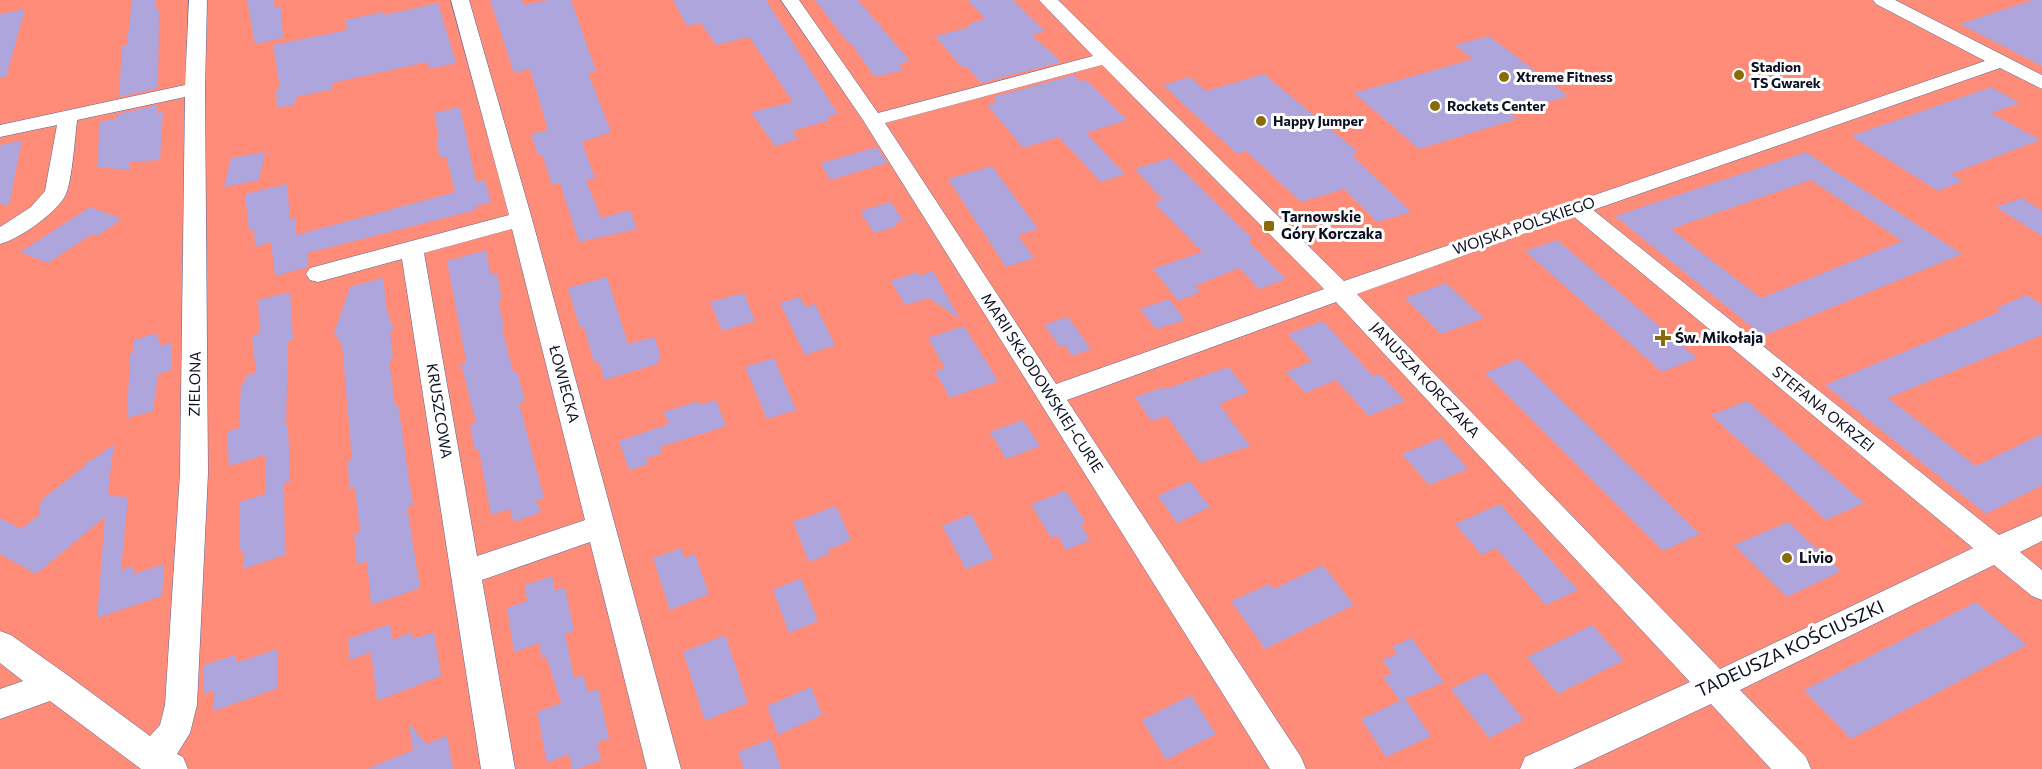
<svg xmlns="http://www.w3.org/2000/svg" width="2042" height="769" font-family="Commissioner,sans-serif">
	<style>
		.green { fill: #fe8c79 }
		.building { fill: #ada5dc; fill-rule: evenodd }
		.lines { fill: none; stroke-linecap: round; stroke-linejoin: round }
		.minor-casing { stroke: #586797; stroke-width: 1 }
		.minor { fill: #fff; fill-rule: evenodd }
		.poi-dot { fill: #876c09; stroke: #fff; stroke-width: 2 }
		.labels { text-anchor: middle; stroke-width: 6; stroke-linejoin: round; paint-order: stroke }
		.far-poi-label { font-size: 14px; font-weight: bold; fill: #0b1023; stroke: #fff; text-anchor: start }
		.poi-label { font-size: 15px; font-weight: bold; fill: #0b1023; stroke: #fff; text-anchor: start }
		.street-label { font-size: 15px; fill: #0b1023; stroke: #fff }
		.near-street-label { font-size: 18px; fill: #0b1023; stroke: #fff }
	</style>
	<rect width="100%" height="100%" fill="#dae2f8"/>
	<!-- green -->
	<rect class="green" x="0" y="0" width="2042" height="769"/>
	<!-- building -->
	<g class="building">
		<path d="M132,0H156V10H159L158,88L119,97L122,46L127,45Z"/>
		<path d="M247,0H274L275,8L281,7L283,38L255,44Z"/>
		<path d="M490,0H522L524,5L548,0H571L596,71L588,73L611,132L582,142L595,178L586,180L601,218L630,210L637,229L579,242L560,183L552,185L542,154L538,156L531,134L548,130L530,69L514,73Z"/>
		<path d="M673,0H766L838,114L828,116L830,120L792,131L798,139L775,146L751,112L793,102L749,37L716,45L701,23L687,26Z"/>
		<path d="M815,0H858L910,61L899,64L903,70L875,77L850,42L849,44Z"/>
		<path d="M968,0H1013L1045,31L1032,35L1061,62L981,83L966,66L962,67L935,36L970,27L968,24L985,19Z"/>
		<path d="M2032,0H2042V66L1960,24Z"/>
		<path d="M438,3L456,63L429,69L428,62L332,83L333,89L296,97V104L277,108L276,89L280,88L273,45L347,30L345,20L383,12V15Z"/>
		<path d="M25,9L6,77H0V14Z"/>
		<path d="M1489,36L1568,96L1510,113L1517,119L1419,149L1354,93L1473,59L1455,45Z"/>
		<path d="M1264,74L1358,152L1352,155L1411,212L1377,222L1344,189L1301,202L1246,151L1237,154L1163,85L1190,77L1206,91Z"/>
		<path d="M1074,75L1081,82L1086,80L1127,120L1086,133L1125,174L1101,182L1059,137L1023,148L987,105L997,102L993,97Z"/>
		<path d="M1991,87L2020,103L1991,113L2040,140L1951,174L1963,181L1938,191L1851,136Z"/>
		<path d="M158,105V113L163,112L160,160L130,162L129,170L98,167L99,122L118,118V114Z"/>
		<path d="M460,107L476,182L485,180L491,202L475,206L476,210L307,253L308,267L275,276L271,242L255,247L254,229L249,231L245,194L287,184L290,219L295,218L296,235L455,192L446,156L440,158L436,138L439,137L434,113Z"/>
		<path d="M22,140L9,205L0,204V145Z"/>
		<path d="M877,147L887,163L830,180L821,163Z"/>
		<path d="M265,152L259,180L224,187L231,158Z"/>
		<path d="M1806,152L1962,254L1763,336L1615,216ZM1811,180L1902,241L1761,298L1671,229Z"/>
		<path d="M1170,158L1253,239L1248,241L1286,279L1259,289L1239,268L1195,286L1200,292L1178,301L1153,269L1202,252L1154,203L1163,200L1135,169Z"/>
		<path d="M992,166L1038,229L1018,235L1034,258L1006,267L948,179Z"/>
		<path d="M2022,198L2042,211V236L1996,207Z"/>
		<path d="M891,202L903,221L895,223L897,226L874,233L860,211Z"/>
		<path d="M90,207L122,219L97,236L92,234L48,263L20,252Z"/>
		<path d="M1557,240L1697,358L1662,372L1525,251Z"/>
		<path d="M486,250L491,275L497,273L502,300L498,301L504,328H502L513,372L517,371L525,401L519,403L544,498L536,500L541,512L514,522L510,509L491,515L479,450L475,451L470,425L476,423L461,364L465,363V355L447,261Z"/>
		<path d="M933,271L960,319L929,298L905,305L891,281L917,272L919,276Z"/>
		<path d="M607,277L628,344L654,337L661,356L657,358L660,363L604,380L599,361L594,363L584,327L580,328L568,288Z"/>
		<path d="M383,278L387,312L394,330L390,331L393,360L389,361L395,406L398,405L413,505L407,507L420,588L371,605L367,561L357,565L354,535L360,532L355,488L350,489L347,461L352,460L342,345L334,333L350,287Z"/>
		<path d="M1446,283L1484,318L1441,334L1405,298Z"/>
		<path d="M290,292L293,339L288,341L286,425H288L290,482L284,483L285,555L243,569V550L239,552V502L265,494V455L229,466L227,432L239,428L241,384L245,381L247,375L256,373L252,336L260,333L258,300Z"/>
		<path d="M744,293L755,321L722,331L710,302Z"/>
		<path d="M2027,295L2042,305V335L1888,398L1976,466L2042,434V485L1986,514L1825,385L2001,311L1996,308Z"/>
		<path d="M800,297L805,307L815,304L835,345L805,355L780,303Z"/>
		<path d="M1169,299L1185,320L1156,329L1140,309Z"/>
		<path d="M1068,317L1091,349L1072,356L1065,345L1060,347L1044,325Z"/>
		<path d="M1323,321L1373,376L1380,374L1405,401L1369,416L1336,380L1305,393L1286,372L1312,361L1288,334Z"/>
		<path d="M964,326L998,381L950,398L935,371L945,368L928,338Z"/>
		<path d="M157,333V339L160,338V346L172,342L171,370L158,374L153,411L127,418L130,354L133,353L134,340Z"/>
		<path d="M774,358L796,410L767,419L745,367Z"/>
		<path d="M1519,359L1700,534L1663,551L1485,373Z"/>
		<path d="M1228,367L1249,392L1219,404L1250,446L1200,463L1167,416L1151,421L1135,397L1164,387L1166,389Z"/>
		<path d="M716,400L726,426L660,447L662,453L646,459L648,464L629,470L619,441L669,424L663,412L699,401L700,405Z"/>
		<path d="M1747,401L1864,503L1826,520L1711,415Z"/>
		<path d="M1023,420L1040,446L1006,459L990,432Z"/>
		<path d="M1441,438L1468,469L1429,485L1402,454Z"/>
		<path d="M114,444L111,466L106,510L108,491L110,498V496L128,497L121,570L134,566V574L164,564L162,596L97,618L105,517L36,574L0,554V518L21,529L39,515L41,500L85,466L86,462L92,460Z"/>
		<path d="M1190,481L1210,507L1177,523L1158,496Z"/>
		<path d="M1066,491L1086,523L1081,525L1090,540L1066,550L1057,535L1051,538L1031,504Z"/>
		<path d="M1500,504L1524,531L1578,590L1546,605L1496,548L1482,555L1455,524Z"/>
		<path d="M836,506L851,540L828,550L829,554L809,562L793,522Z"/>
		<path d="M971,514L994,558L966,569L942,526Z"/>
		<path d="M1788,522L1841,571L1787,597L1734,545Z"/>
		<path d="M681,548L685,558L695,554L709,594L670,610L653,558Z"/>
		<path d="M1323,565L1354,605L1265,649L1231,601L1270,584L1274,589Z"/>
		<path d="M552,576L555,591L565,587L574,631L565,634L574,678L583,675L588,692L598,689L609,738L597,743L601,760L578,769H572L569,754L547,763L537,712L561,703L546,656L542,658L539,643L514,652L507,608L527,601L525,585Z"/>
		<path d="M801,578L818,621L789,633L773,590Z"/>
		<path d="M1976,602L2027,645L1851,739L1804,690Z"/>
		<path d="M390,624L392,640L412,632L413,639L434,632L441,676L377,701L371,652L350,660L348,639Z"/>
		<path d="M1592,625L1624,660L1558,694L1527,657Z"/>
		<path d="M725,635L748,703L705,721L683,652Z"/>
		<path d="M1411,638L1444,682L1405,699L1431,736L1386,757L1361,719L1400,701L1383,677L1392,673L1382,660L1397,654L1392,647Z"/>
		<path d="M277,649L278,688L214,711V690L203,694L204,665L235,655V663Z"/>
		<path d="M1485,672L1524,720L1489,738L1451,689Z"/>
		<path d="M811,687L822,715L778,735L767,706Z"/>
		<path d="M1191,695L1216,734L1166,760L1142,720Z"/>
		<path d="M409,723L426,744L447,736L453,769H367L413,750Z"/>
		<path d="M771,739L781,769H744L738,752Z"/>
	</g>
	<g class="lines">
		<!-- minor casing -->
		<g class="minor-casing">
			<g id="minor">
				<path d="M189,0H207L205,89L208,473L197,705L190,733L177,754L183,757L188,769H141L50,701L0,719V689L23,681L0,663V631L11,635L66,674L150,736L160,725L165,705L180,473L185,97L77,120C75,137 72,181 66,194C57,213 19,239 0,244V227L31,207L45,191L57,125L0,137V125L185,85Z"/>
				<path d="M451,0H469L532,219L681,769H647L590,542L482,580L515,769H481L402,259L318,282L310,280L306,274L310,268L509,215ZM512,229L585,520L477,556L424,253Z"/>
				<path d="M781,0H799L878,113L1093,56L1039,0H1058L1344,281L1985,61L1876,4L1873,0H1895L2042,75V89L2000,68L1593,210L1999,535L2042,516V541L2020,552L2042,570V600L2032,596L1994,565L1740,690L1806,757L1811,769H1771L1711,704L1573,769H1520L1525,757L1690,682L1336,302L1067,400L1301,757L1306,769H1270L863,120ZM1102,65L1324,289L1056,384L885,123ZM1573,216L1973,548L1720,669L1357,294Z"/>
			</g>
		</g>
		<!-- minor -->
		<use href="#minor" class="minor"/>
	</g>
	<!-- markers -->
	<g class="poi-dot">
		<circle cx="1739" cy="75" r="6"/>
		<circle cx="1504" cy="77" r="6"/>
		<circle cx="1435" cy="106" r="6"/>
		<circle cx="1261" cy="121" r="6"/>
		<rect x="1263" y="220" width="12" height="12" rx="3"/>
		<path d="M1660 329h6v6h6v6h-6v6h-6v-6h-6v-6h6z"/>
		<circle cx="1787" cy="558" r="6"/>
	</g>
	<g class="labels">
		<!-- far-poi labels -->
		<g class="far-poi-label">
			<text x="1751" y="72">Stadion<tspan x="1751" dy="16">TS Gwarek</tspan></text>
			<text x="1516" y="82">Xtreme Fitness</text>
			<text x="1447" y="111">Rockets Center</text>
			<text x="1273" y="126">Happy Jumper</text>
		</g>
		<!-- poi labels -->
		<g class="poi-label">
			<text x="1281" y="222">Tarnowskie<tspan x="1281" dy="17">Góry Korczaka</tspan></text>
			<text x="1675" y="343">Św. Mikołaja</text>
			<text x="1799" y="563">Livio</text>
		</g>
		<!-- street labels -->
		<g class="street-label">
			<text transform="translate(1524 226) rotate(-19)" y="5">WOJSKA POLSKIEGO</text>
			<text transform="translate(1425 380) rotate(47)" y="5">JANUSZA KORCZAKA</text>
			<text transform="translate(1042 383) rotate(57)" y="5">MARII SKŁODOWSKIEJ-CURIE</text>
			<text transform="translate(195 384) rotate(-89)" y="5">ZIELONA</text>
			<text transform="translate(564 384) rotate(75)" y="5">ŁOWIECKA</text>
			<text transform="translate(1823 409) rotate(39)" y="5">STEFANA OKRZEI</text>
			<text transform="translate(439 411) rotate(81)" y="5">KRUSZCOWA</text>
		</g>
		<!-- near-street labels -->
		<g class="near-street-label">
			<text transform="translate(1790 649) rotate(-25)" y="6">TADEUSZA KOŚCIUSZKI</text>
		</g>
	</g>
</svg>
